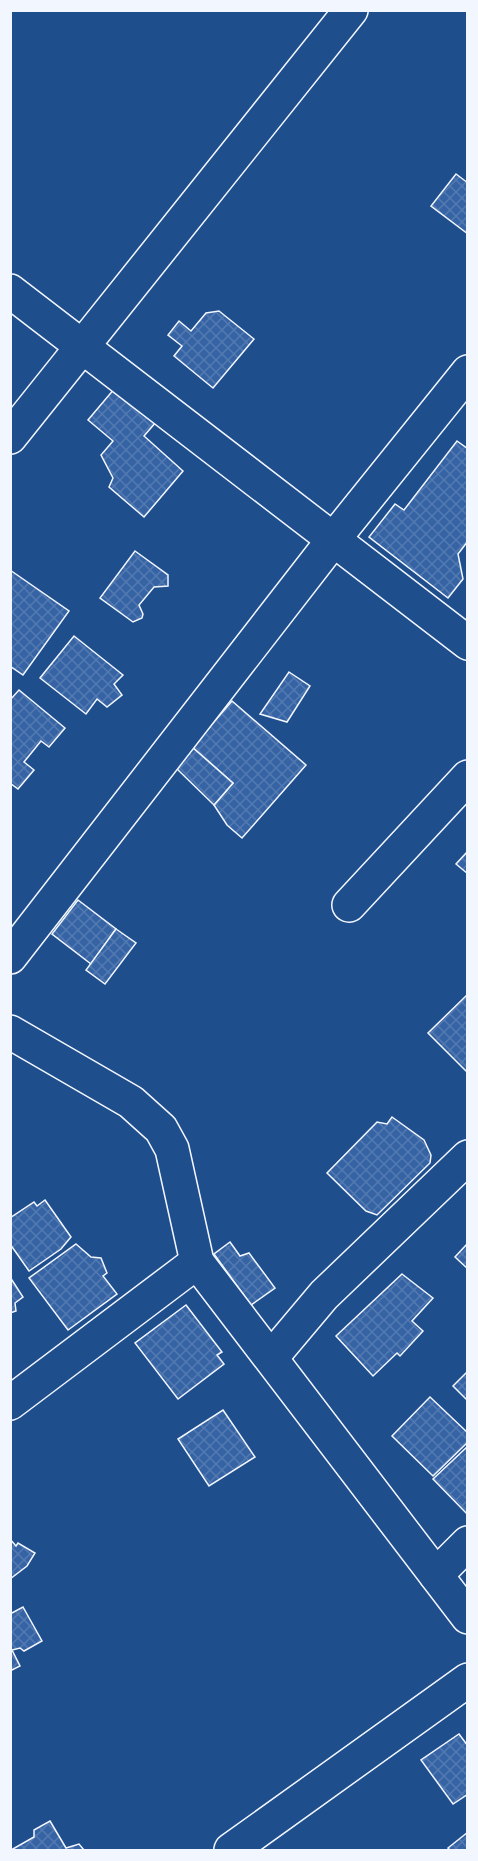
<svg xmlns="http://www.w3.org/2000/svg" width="478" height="1861" font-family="'Work Sans',sans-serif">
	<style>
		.building { fill: url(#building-cross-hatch); stroke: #f2f6ff; stroke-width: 1.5 }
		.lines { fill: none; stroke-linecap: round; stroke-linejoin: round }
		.minor-casing { stroke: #f2f6ff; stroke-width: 36 }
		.minor { stroke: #1f4e8c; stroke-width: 33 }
	</style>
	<defs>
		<pattern id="building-cross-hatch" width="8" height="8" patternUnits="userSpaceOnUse" patternTransform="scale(1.5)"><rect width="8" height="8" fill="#3563a3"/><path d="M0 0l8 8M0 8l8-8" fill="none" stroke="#537ab1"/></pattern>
	</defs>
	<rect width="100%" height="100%" fill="#1f4e8c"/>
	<!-- building -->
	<g class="building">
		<path d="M456,174L468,183V234L431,206Z"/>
		<path d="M219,311L254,339L213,388L174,356L182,346L168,335L179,321L191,331L206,313Z"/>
		<path d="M115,388L156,422L144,436L183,471L144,517L109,487L113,478L101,455L113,441L88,420Z"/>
		<path d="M457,441L468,449V541L458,554L463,579L448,598L369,537L395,504L404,510Z"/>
		<path d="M135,551L168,575V586L154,587L139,605L143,614L142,618L133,622L100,598Z"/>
		<path d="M10,570L69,611L23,675L10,666Z"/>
		<path d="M74,636L123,675L114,684L122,695L107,707L97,699L86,714L40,678Z"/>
		<path d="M289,672L310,686L287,722L260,714Z"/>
		<path d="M19,690L65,728L49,747L41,741L24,762L34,770L18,789L10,783V700Z"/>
		<path d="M232,701L306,765L242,838L227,825L214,805L233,783L192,747Z"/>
		<path d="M192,747L233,783L214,805L177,769Z"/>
		<path d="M468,851V874L456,864Z"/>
		<path d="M78,900L116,929L91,964L52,934Z"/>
		<path d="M116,929L136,943L105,984L86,970Z"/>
		<path d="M468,994V1073L428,1033Z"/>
		<path d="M392,1117L424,1140L431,1155L430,1163L377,1215L366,1211L327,1173L377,1122L387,1124Z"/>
		<path d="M45,1200L71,1237L61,1249L29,1271L10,1244V1218L34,1202L37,1206Z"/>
		<path d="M230,1242L240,1256L249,1253L275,1288L251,1305L214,1254Z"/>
		<path d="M468,1243V1269L455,1257Z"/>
		<path d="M76,1244L91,1257L101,1258L107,1273L103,1276L117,1294L68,1330L29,1278Z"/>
		<path d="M402,1274L433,1298L412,1321L423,1331L400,1356L397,1353L373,1376L336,1336Z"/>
		<path d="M10,1277L23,1297L15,1303L16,1311L10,1313Z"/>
		<path d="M186,1305L222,1352L217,1355L224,1364L178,1399L135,1343Z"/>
		<path d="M468,1371V1401L453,1386Z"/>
		<path d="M430,1397L468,1433V1442L433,1476L392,1436Z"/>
		<path d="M223,1410L255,1457L209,1486L178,1439Z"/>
		<path d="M468,1446V1515L433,1479Z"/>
		<path d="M10,1539L16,1546L18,1543L35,1553L27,1566L10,1579Z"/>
		<path d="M23,1607L42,1641L24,1651L20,1648L12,1650L20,1666L10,1671V1614Z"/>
		<path d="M459,1734L468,1746V1794L453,1804L421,1760Z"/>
		<path d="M50,1821L66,1848L79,1844L84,1850H11L34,1837V1830Z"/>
		<path d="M468,1832V1850H450L448,1848Z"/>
	</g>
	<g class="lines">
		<!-- minor casing -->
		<g class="minor-casing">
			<g id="minor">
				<path d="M10,291L468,643"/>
				<path d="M10,437L351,10"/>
				<path d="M349,905L468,777"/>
				<path d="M10,957L341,530L468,372"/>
				<path d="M10,1032L131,1102L161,1129L172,1149L197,1262L468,1617"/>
				<path d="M271,1358L324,1295L468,1157"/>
				<path d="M10,1403L197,1262"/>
				<path d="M436,1575L468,1543"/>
				<path d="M231,1850L468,1680"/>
			</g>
		</g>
		<!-- minor -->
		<use href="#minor" class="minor"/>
	</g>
	<!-- border -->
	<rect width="478" height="1861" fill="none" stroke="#f2f6ff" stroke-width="24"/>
</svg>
